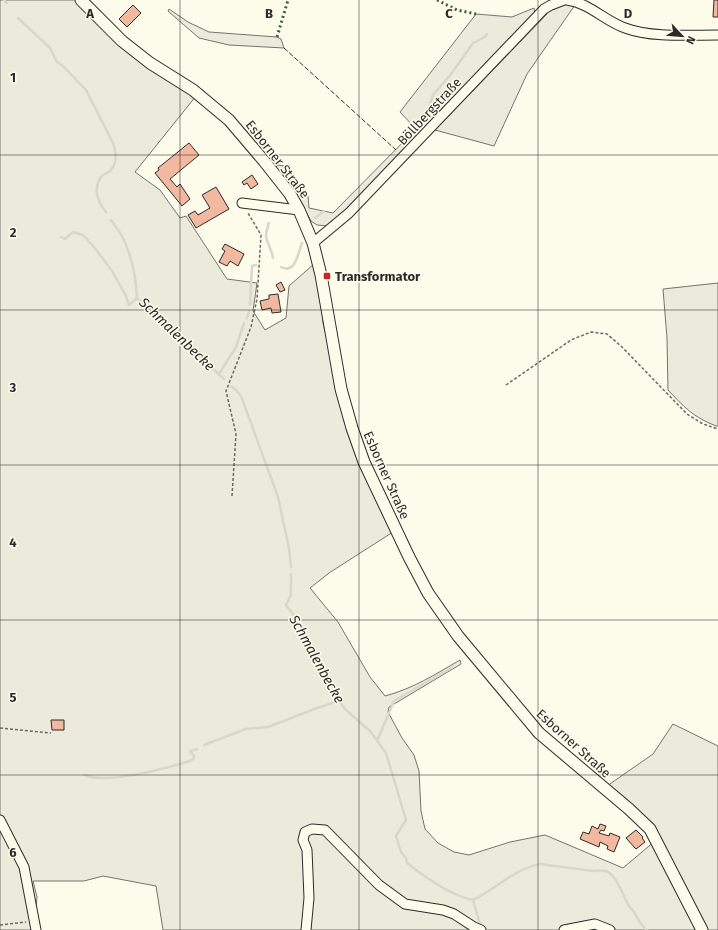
<svg xmlns="http://www.w3.org/2000/svg" width="718" height="930" font-family="'Fira Sans',sans-serif">
	<style>
		.green { fill: #ecebdb; stroke: #74746e }
		.lines { fill: none; stroke-linecap: round; stroke-linejoin: round }
		.stream { stroke: #d8d7c9; stroke-width: 2.5 }
		.building { fill: #f2b8a0; stroke: #2b2b2b }
		.minor-casing { stroke: #2b2b2b; stroke-width: 11 }
		.major-casing { stroke: #2b2b2b; stroke-width: 13 }
		.path { stroke: #6a6964; stroke-width: 1.5; stroke-dasharray: 3 2; stroke-linecap: butt }
		.minor { stroke: #fdfbea; stroke-width: 9 }
		.major { stroke: #fdfbea; stroke-width: 11 }
		.hedge { stroke: #34623c; stroke-width: 3; stroke-dasharray: 2 3; stroke-linecap: butt }
		.fence { stroke: #2b2b2b; stroke-width: 1; stroke-dasharray: 5 2; stroke-linecap: butt }
		.grid { fill: none; stroke: #2b2b2b; stroke-width: 1; stroke-opacity: 0.55 }
		.poi-dot { fill: #c62828; stroke: #fdfbea; stroke-width: 1.5 }
		.labels { text-anchor: middle; stroke-width: 3; stroke-linejoin: round; paint-order: stroke }
		.street-label { font-size: 13px; fill: #2b2b2b; stroke: #fdfbea }
		.poi-label { font-size: 13px; font-weight: bold; fill: #2b2b2b; stroke: #fdfbea; text-anchor: start }
		.water-label { font-size: 14px; font-style: italic; fill: #2b2b2b; stroke: #fdfbea }
		.grid-label { font-size: 13px; text-anchor: middle; font-weight: bold; fill: #2b2b2b; stroke: #fdfbea; stroke-width: 3; stroke-linejoin: round; paint-order: stroke }
	</style>
	<rect width="100%" height="100%" fill="#fdfbea"/>
	<!-- green -->
	<g class="green">
		<path d="M0,0H76L196,96L135,172L160,190L180,218L186,216L227,279L257,283L253,311L265,330L286,318L289,286L314,264L321,297L323,323L335,372L393,532L329,573L310,588L338,622L370,677L385,696C412,689 436,674 460,660L461,664L389,707L388,712L402,738L414,755L419,771L421,811L425,829L438,843L454,852L469,855L510,842L545,835L623,868L655,841L699,930H163L156,886L103,876L84,881H33L37,897L34,930H0Z"/>
		<path d="M566,4L575,5L527,74L494,146L435,130L547,14V11Z"/>
		<path d="M534,8L535,14L339,217L329,226L317,225L311,221L300,201L276,167L278,165L284,166L308,196L309,208L333,213L416,129L400,112L476,14L512,17Z"/>
		<path d="M169,9L188,22L209,32L277,37L281,39L284,48L229,45L199,38L168,11Z"/>
		<path d="M718,283V426H716C693,417 684,407 668,390L667,338L663,289Z"/>
		<path d="M673,724L718,746V930H708L659,836L607,786L653,754Z"/>
	</g>
	<g class="lines">
		<!-- stream -->
		<g class="stream">
			<path d="M4,0L7,3"/>
			<path d="M18,18L50,48L57,62L63,66L86,90L113,143C116,152 118,162 111,170C108,173 103,174 101,177C93,189 98,202 106,212"/>
			<path d="M421,117L428,110L433,95L451,74L473,43L485,37L487,34"/>
			<path d="M315,218L324,211"/>
			<path d="M111,220C115,226 120,232 123,238C132,257 136,277 137,298L224,379"/>
			<path d="M269,223L268,224V227C262,239 272,247 273,258"/>
			<path d="M61,237L65,239L73,232L83,235L94,247L112,271L126,296L129,305L137,298"/>
			<path d="M281,267C296,275 298,252 302,243"/>
			<path d="M250,305L252,266L256,265"/>
			<path d="M247,318L249,311"/>
			<path d="M219,374L236,347L244,323"/>
			<path d="M231,386L236,390L241,396L278,497L289,548L291,567"/>
			<path d="M291,574C292,581 290,588 291,595L286,605L302,626L310,650L327,675L334,687L338,699L345,709L370,731L386,753L406,820L396,836L401,852L406,858L407,863C425,877 451,896 473,900C496,889 514,869 540,864L593,871C597,871 602,870 606,871C616,875 622,893 627,902C628,906 632,909 634,912C638,919 640,925 647,930"/>
			<path d="M376,738L378,739L394,701L453,667"/>
			<path d="M204,745L246,729L268,727L317,708L339,701"/>
			<path d="M85,775C106,785 167,768 190,761L193,759L194,756L190,751L197,749"/>
			<path d="M473,900L480,924"/>
		</g>
	</g>
	<!-- building -->
	<g class="building">
		<path d="M714,0H718V17H713Z"/>
		<path d="M133,5L141,13L127,27L119,19Z"/>
		<path d="M189,143L199,155L170,179L177,187L180,184L190,199L182,206L155,173L159,170L158,168Z"/>
		<path d="M252,175L258,184L251,189L247,183L244,185L242,182Z"/>
		<path d="M216,187L229,209L196,228L188,215L195,211L198,215L210,208L202,195Z"/>
		<path d="M225,244L244,254L238,266L230,261L227,266L219,262L225,251L222,249Z"/>
		<path d="M281,282L285,290L280,292L276,285Z"/>
		<path d="M278,294L281,312L272,313L271,308L262,310L260,301L269,299V295Z"/>
		<path d="M51,720H64V730H52Z"/>
		<path d="M600,824L606,826L604,831L601,830L599,833L609,836L610,833L620,837L614,852L607,849L608,846L600,842L599,847L580,839L583,832L589,834L592,826L598,829Z"/>
		<path d="M636,830L643,837L642,838L645,842L636,849L626,838Z"/>
	</g>
	<g class="lines">
		<!-- minor casing -->
		<g class="minor-casing">
			<g id="minor">
				<path d="M567,0C589,3 605,21 625,28C652,38 689,35 718,35"/>
				<path d="M242,203L299,210"/>
				<path d="M313,243L349,213L544,9L551,5L564,0"/>
				<path d="M0,820L24,867L36,930"/>
				<path d="M306,930L309,898L307,850L303,840L305,832L312,829L325,830L379,885L405,904L443,910L454,914L474,927L481,930"/>
				<path d="M564,930L595,924L610,930"/>
			</g>
		</g>
		<!-- major casing -->
		<g class="major-casing">
			<path id="major" d="M81,0L122,41L150,63L193,90L229,120L264,161L290,194L299,210L313,243L321,275L341,389L352,428L364,462L409,557L428,593L458,636L539,733L629,809L650,829L702,930"/>
		</g>
		<!-- path -->
		<g class="path">
			<path d="M506,385L571,340L591,332L607,334L622,347L687,414L703,424L718,429"/>
			<path d="M232,496L236,434L226,391L251,327L257,299L261,235L248,213"/>
			<path d="M0,728L51,733"/>
			<path d="M0,925L26,922"/>
		</g>
		<!-- minor -->
		<use href="#minor" class="minor"/>
		<!-- major -->
		<use href="#major" class="major"/>
		<!-- hedge -->
		<g class="hedge">
			<path d="M437,0L457,10L476,14"/>
			<path d="M277,37L288,0"/>
		</g>
		<!-- fence -->
		<path class="fence" d="M284,48L396,150"/>
	</g>
	<!-- grid -->
	<path class="grid" d="M180,0V930M359,0V930M538,0V930M0,155H718M0,310H718M0,465H718M0,620H718M0,775H718"/>
	<!-- markers -->
	<rect class="poi-dot" x="323" y="272" width="8" height="8" rx="2"/>
	<g class="labels">
		<!-- street labels -->
		<g class="street-label">
			<text transform="translate(429 111) rotate(-47)" y="5">Böllbergstraße</text>
			<text transform="translate(278 159) rotate(52)" y="5">Esborner Straße</text>
			<text transform="translate(387 475) rotate(66)" y="5">Esborner Straße</text>
			<text transform="translate(574 743) rotate(42)" y="5">Esborner Straße</text>
		</g>
		<!-- poi labels -->
		<g class="poi-label">
			<text x="335" y="281">Transformator</text>
		</g>
		<!-- water labels -->
		<g class="water-label">
			<text transform="translate(177 334) rotate(44)" y="5">Schmalenbecke</text>
			<text transform="translate(317 659) rotate(61)" y="5">Schmalenbecke</text>
		</g>
	</g>
	<g class="grid-label">
		<text x="90" y="18">A</text>
		<text x="269" y="18">B</text>
		<text x="449" y="18">C</text>
		<text x="628" y="18">D</text>
		<text x="13" y="82">1</text>
		<text x="13" y="237">2</text>
		<text x="13" y="392">3</text>
		<text x="13" y="547">4</text>
		<text x="13" y="702">5</text>
		<text x="13" y="857">6</text>
	</g>
	<!-- north arrow -->
	<g transform="translate(682 36) rotate(116)" stroke="#fdfbea" stroke-width="3" paint-order="stroke">
	<path d="M0-3L7 15L0 10L-7 15Z" fill="#2b2b2b"/>
	<text y="-6" font-size="11" font-weight="bold" text-anchor="middle" fill="#2b2b2b">N</text>
	</g>
</svg>
